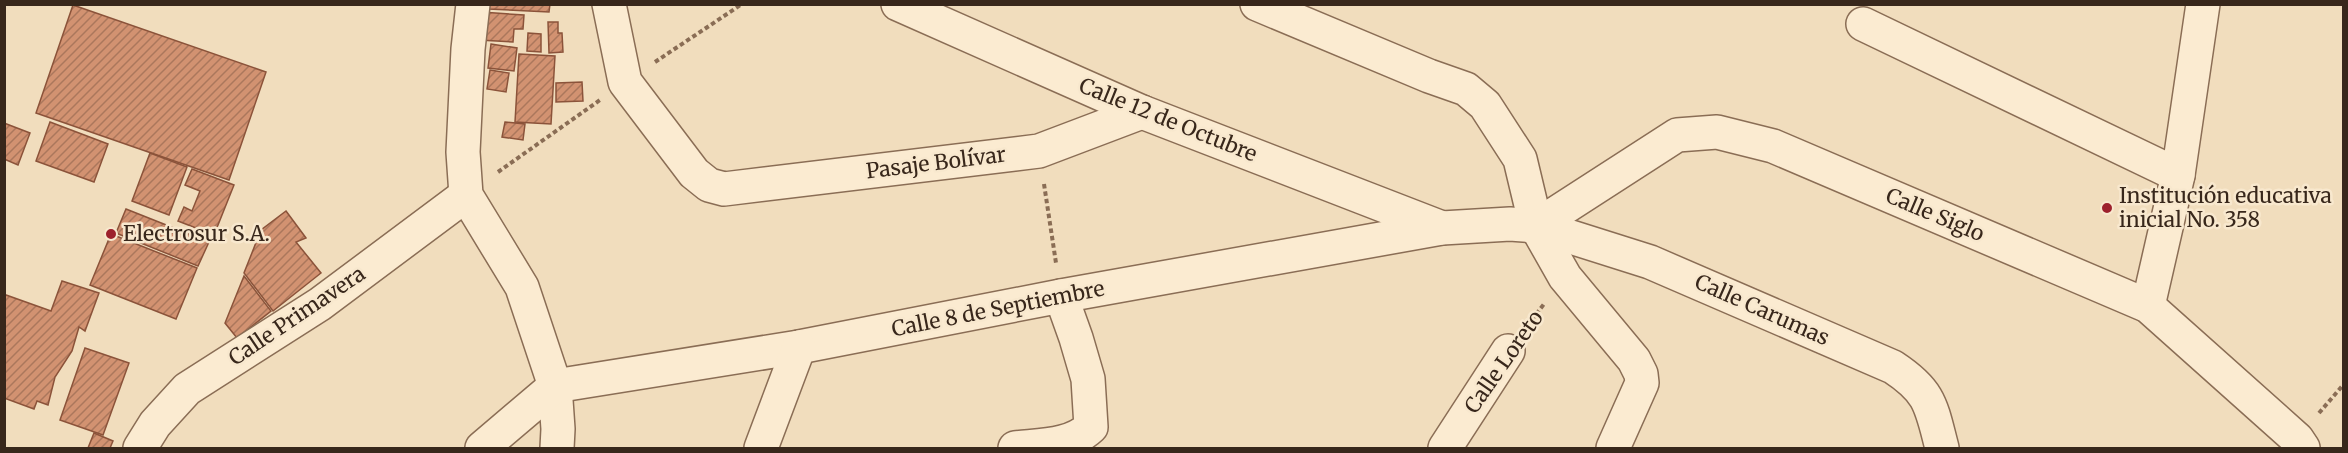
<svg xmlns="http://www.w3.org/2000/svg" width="2348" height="453" font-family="Merriweather,serif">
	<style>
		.building { fill: url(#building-hatch); stroke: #8b533a; stroke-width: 1.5 }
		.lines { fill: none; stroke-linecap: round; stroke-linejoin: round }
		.minor-casing { stroke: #8a6d55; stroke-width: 36 }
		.path { stroke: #8a6d55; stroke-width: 4; stroke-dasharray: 4.5 3; stroke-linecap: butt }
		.minor { stroke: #fbebd1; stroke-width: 33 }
		.poi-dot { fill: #9d212c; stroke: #f8e8ce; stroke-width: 2 }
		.labels { text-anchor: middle; stroke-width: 5; stroke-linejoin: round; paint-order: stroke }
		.street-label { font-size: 21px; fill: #38271b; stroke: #f8e8ce }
		.poi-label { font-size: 21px; fill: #38271b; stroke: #f8e8ce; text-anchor: start }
	</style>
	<defs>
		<pattern id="building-hatch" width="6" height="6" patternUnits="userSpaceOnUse" patternTransform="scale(1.5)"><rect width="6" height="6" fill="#d29271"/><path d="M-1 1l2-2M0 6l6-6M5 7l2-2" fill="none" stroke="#ab775c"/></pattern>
	</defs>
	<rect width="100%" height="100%" fill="#f1ddbd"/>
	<!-- building -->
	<g class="building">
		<path d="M489,4H550L549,12L489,9Z"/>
		<path d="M73,5L266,72L229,180L36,113Z"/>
		<path d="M481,12L524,15L523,29H514L513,42L479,40Z"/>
		<path d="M548,22H558V33H562L563,52L549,53Z"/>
		<path d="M528,33L541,34V52L527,51Z"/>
		<path d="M491,44L517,48L514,71L488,68Z"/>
		<path d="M519,54L555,56L551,124L515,122Z"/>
		<path d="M490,70L509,73L506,92L487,89Z"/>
		<path d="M582,82L583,101L556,102V83Z"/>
		<path d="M50,122L108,144L94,182L36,161Z"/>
		<path d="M505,122L525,124L523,140L502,137Z"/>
		<path d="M4,123L30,133L18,165L4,159Z"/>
		<path d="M150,153L187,167L169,215L132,201Z"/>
		<path d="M192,169L234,185L214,235L178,221L184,207L192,211L200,191L185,185Z"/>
		<path d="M126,209L209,242L198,266L116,233Z"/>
		<path d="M286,211L306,238L296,242L321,273L273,311L244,273L261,230Z"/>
		<path d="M111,234L197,268L176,319L90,285Z"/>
		<path d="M244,276L271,311L237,338L225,323Z"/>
		<path d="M62,281L99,293L85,331L79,327L72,351L55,377L48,405L37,401L34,409L4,398V298L6,295L51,311Z"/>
		<path d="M85,348L129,363L103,435L60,420Z"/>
		<path d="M94,433L113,441L110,448H88Z"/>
	</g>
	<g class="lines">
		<!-- minor casing -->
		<g class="minor-casing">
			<g id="minor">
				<path d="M473,4L468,49L463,152L466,195L522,287L555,386L558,429L557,448"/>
				<path d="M609,4L625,82L694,173L709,185L724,189L1039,151L1142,112"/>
				<path d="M898,4L1142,112L1442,228"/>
				<path d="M1257,4L1429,76L1466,89L1485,105L1520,159L1536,226L1565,277L1634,360L1641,374L1642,383L1613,448"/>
				<path d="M1863,24L2178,175"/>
				<path d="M1536,226L1677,135L1717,132L1773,146L2148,306L2297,439L2303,448"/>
				<path d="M2148,306L2178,175L2203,4"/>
				<path d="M140,448L155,424L187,389L320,304L466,195"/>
				<path d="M482,448L555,386L799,347L1061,296L1442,228L1510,224L1536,226L1650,262L1893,367C1931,392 1931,406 1942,448"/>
				<path d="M761,448L799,347"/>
				<path d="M1015,448C1042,445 1071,446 1091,427L1088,379L1076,338L1061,296"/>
				<path d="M1445,448L1508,351"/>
			</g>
		</g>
		<!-- path -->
		<g class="path">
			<path d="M655,62L742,4"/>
			<path d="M498,172L600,100"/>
			<path d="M1044,184L1056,263"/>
			<path d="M1527,326L1544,304"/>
			<path d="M2319,413L2344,384"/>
		</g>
		<!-- minor -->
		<use href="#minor" class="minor"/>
	</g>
	<!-- markers -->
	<g class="poi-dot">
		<circle cx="2107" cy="208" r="6"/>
		<circle cx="111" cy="234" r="6"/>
	</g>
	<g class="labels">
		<!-- street labels -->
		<g class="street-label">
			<text transform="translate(1168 120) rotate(22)" y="7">Calle 12 de Octubre</text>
			<text transform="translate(936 163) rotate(-7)" y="7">Pasaje Bolívar</text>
			<text transform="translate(1935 215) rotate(23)" y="7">Calle Siglo</text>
			<text transform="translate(998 309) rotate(-11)" y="7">Calle 8 de Septiembre</text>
			<text transform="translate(1762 310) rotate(24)" y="7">Calle Carumas</text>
			<text transform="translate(297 316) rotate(-34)" y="7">Calle Primavera</text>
			<text transform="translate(1504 362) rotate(-55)" y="7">Calle Loreto</text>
		</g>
		<!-- poi labels -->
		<g class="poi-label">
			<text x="2119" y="203">Institución educativa<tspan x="2119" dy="24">inicial No. 358</tspan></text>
			<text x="123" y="241">Electrosur S.A.</text>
		</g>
	</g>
	<!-- border -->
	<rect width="2348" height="453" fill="none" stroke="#38271b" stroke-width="12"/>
</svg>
